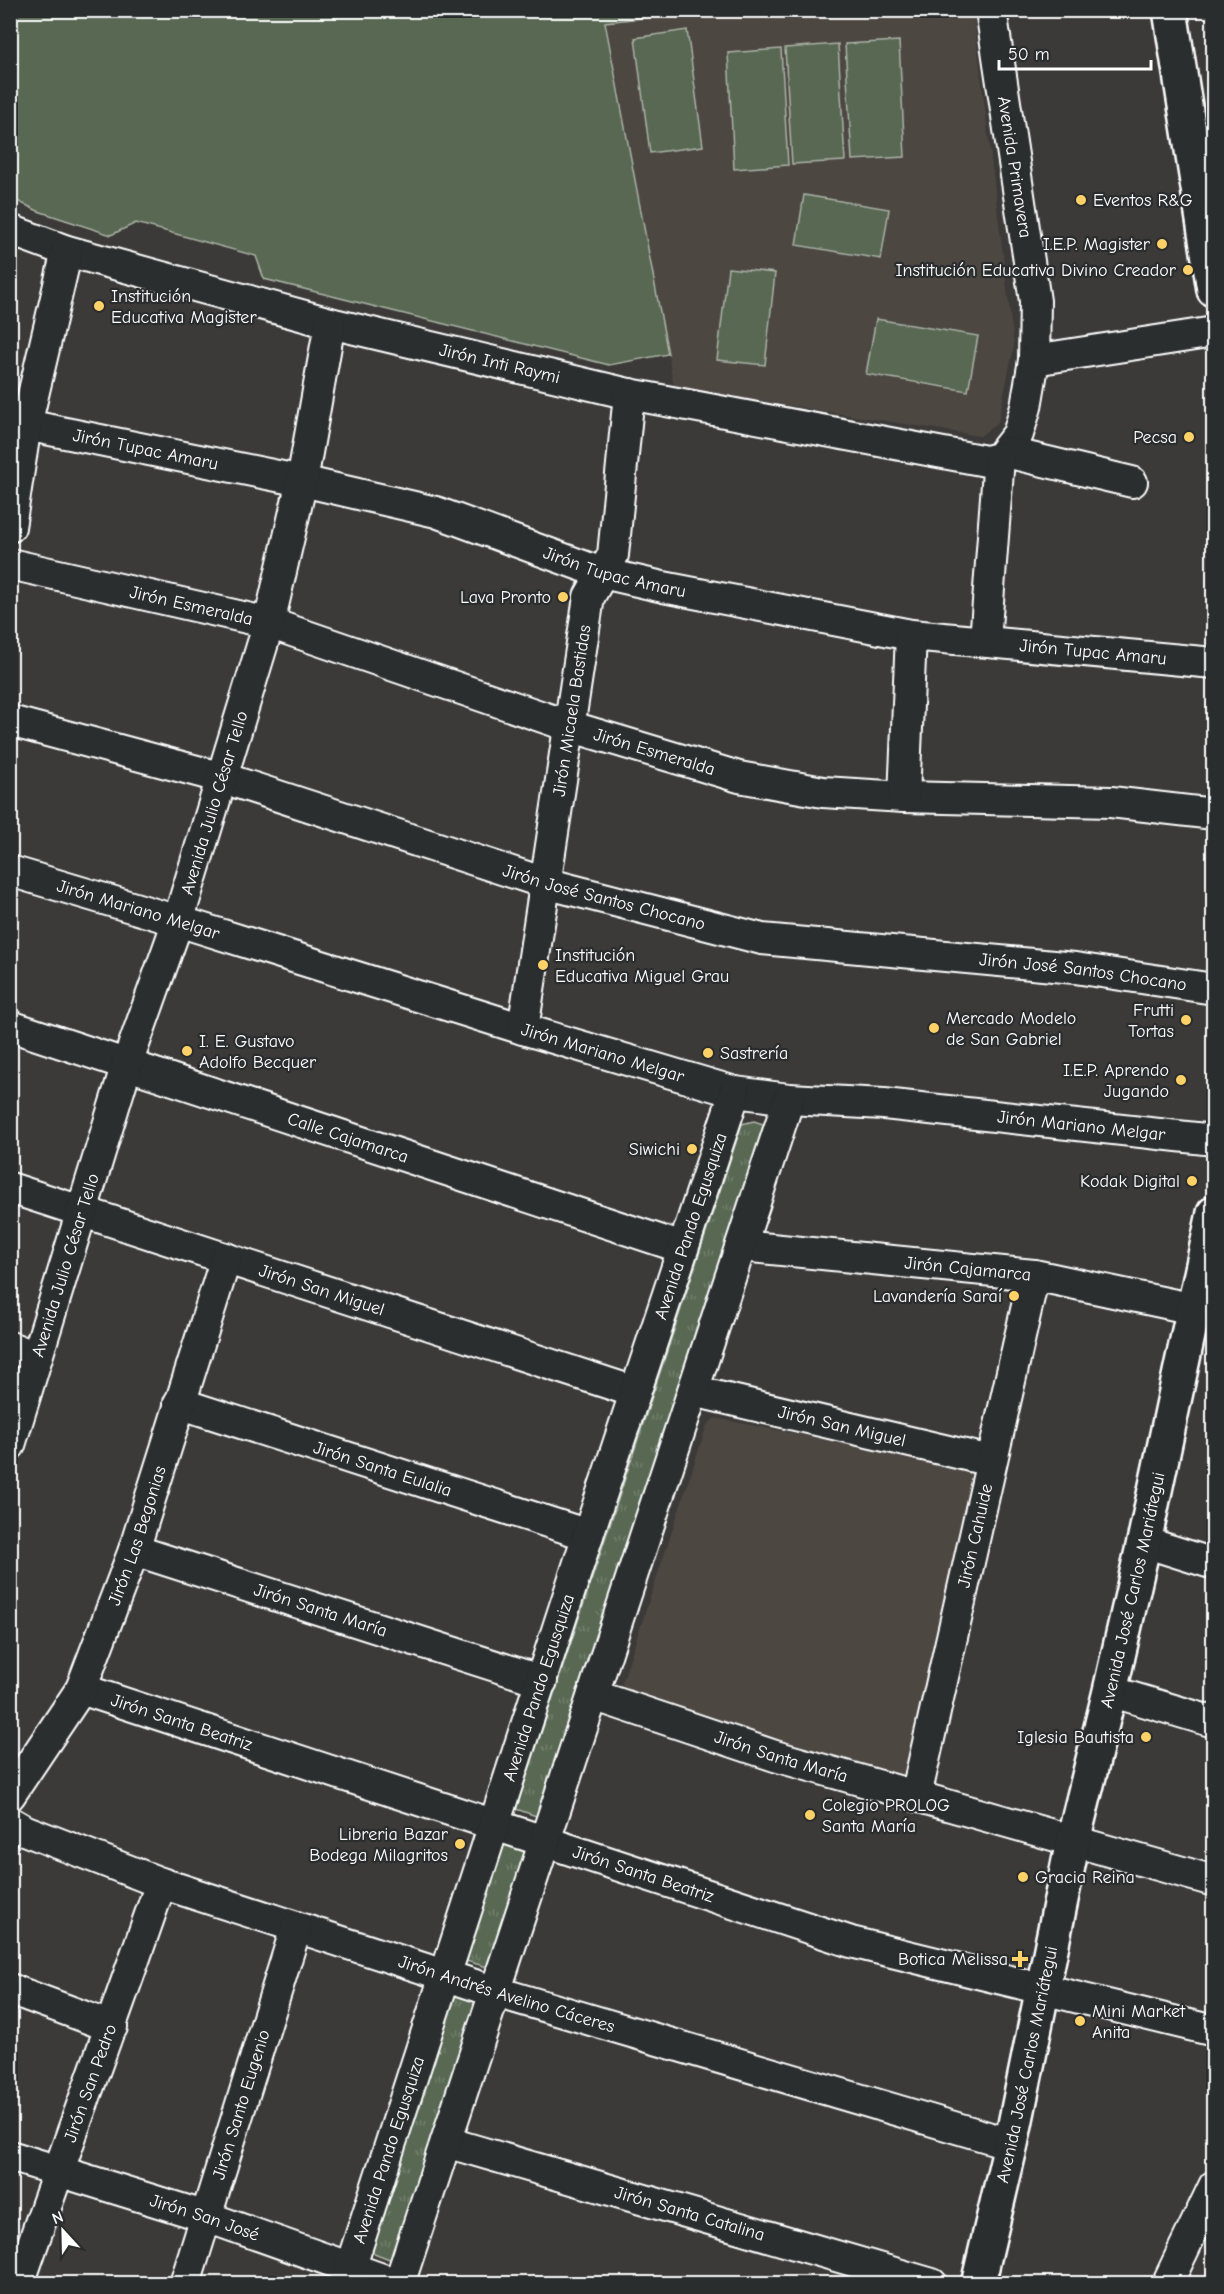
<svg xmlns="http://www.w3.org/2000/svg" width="1224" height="2294" font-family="'Comic Neue',sans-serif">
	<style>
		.built { fill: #4d4743 }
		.park { fill: url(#park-tufts); stroke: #acb4a8; stroke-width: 1.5 }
		.pitch { fill: #586852; stroke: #acb4a8; stroke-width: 1.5 }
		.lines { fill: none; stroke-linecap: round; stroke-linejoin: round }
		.minor-casing { stroke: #fff; stroke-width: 34 }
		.major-casing { stroke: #fff; stroke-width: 38 }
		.minor { stroke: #2a2d2e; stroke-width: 30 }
		.major { stroke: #2a2d2e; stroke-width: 33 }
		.poi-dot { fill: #ffd166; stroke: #2a2d2e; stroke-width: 2 }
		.labels { text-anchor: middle; stroke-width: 4.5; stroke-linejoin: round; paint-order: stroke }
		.street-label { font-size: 18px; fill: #fff; stroke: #2a2d2e }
		.poi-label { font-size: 18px; fill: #fff; stroke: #2a2d2e; text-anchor: end }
	</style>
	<defs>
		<pattern id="park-tufts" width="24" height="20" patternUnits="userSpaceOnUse" patternTransform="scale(1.5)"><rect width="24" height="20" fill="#586852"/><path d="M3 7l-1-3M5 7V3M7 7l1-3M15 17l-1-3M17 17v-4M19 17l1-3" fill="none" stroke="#717f6c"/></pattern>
	</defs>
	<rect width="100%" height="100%" fill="#3c3a38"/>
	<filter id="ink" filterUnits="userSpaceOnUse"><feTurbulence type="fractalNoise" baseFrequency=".0167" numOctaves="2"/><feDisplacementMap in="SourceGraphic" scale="12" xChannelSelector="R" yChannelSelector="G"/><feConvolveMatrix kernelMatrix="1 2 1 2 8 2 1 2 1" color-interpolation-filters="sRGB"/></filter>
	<g filter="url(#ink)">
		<!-- built -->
		<g class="built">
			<path d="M715,10L973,11L1014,346L998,422L980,436L674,387L606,22Z"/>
			<path d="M715,1418L975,1469L977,1476L908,1778L901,1782L625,1690L622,1683L707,1425Z"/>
		</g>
		<!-- park -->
		<g class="park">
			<path d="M754,1121L766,1125L542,1818L516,1809L742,1124Z"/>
			<path d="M505,1837L532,1846L491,1968L466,1961Z"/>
			<path d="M458,1984L485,1993L397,2262L369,2251Z"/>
		</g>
		<!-- pitch -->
		<g class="pitch">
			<path d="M11,10L705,11L605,22L668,354L609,365L264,279L256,256L136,223L111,235L38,211L11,198Z"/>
			<path d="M687,30L703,146L650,153L635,38Z"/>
			<path d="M899,41L905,157L852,160L845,44Z"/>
			<path d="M838,44L845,161L792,164L785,48Z"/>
			<path d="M781,49L788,165L734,169L728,53Z"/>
			<path d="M804,195L889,209L881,259L796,245Z"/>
			<path d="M728,268L775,273L765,365L717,360Z"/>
			<path d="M876,319L978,336L968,391L866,374Z"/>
		</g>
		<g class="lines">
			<!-- minor casing -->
			<g class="minor-casing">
				<g id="minor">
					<path id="s1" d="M10,230L67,251L330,323L629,394L986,461L999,458L1018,434L1026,407L1034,360L1035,301L991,10"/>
					<path d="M1034,360L1214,332"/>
					<path id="s2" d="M26,425L302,481L436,512L602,573L663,587L911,635L1214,663"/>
					<path d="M1006,452L1132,482"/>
					<path d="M10,527L26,425L67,251"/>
					<path id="s3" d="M10,564L269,623L569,726L739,777L823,792L904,797L1111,802L1214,814"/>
					<path d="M985,641L999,458"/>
					<path id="s4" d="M10,721L223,778L545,883L762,939L1075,968L1214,989"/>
					<path d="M904,797L911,635"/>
					<path id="s5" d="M10,871L178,921L523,1029L735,1092L789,1099L884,1104L1214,1140"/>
					<path id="s6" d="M10,1026L683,1248"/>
					<path id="s7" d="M523,1029L589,597L613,555L629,394"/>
					<path id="s8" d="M10,1188L635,1392"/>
					<path id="s9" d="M741,1246L1034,1275L1194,1309"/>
					<path d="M10,1347L36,1357"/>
					<path id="s10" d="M693,1391L991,1461"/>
					<path id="s11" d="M179,1403L588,1535"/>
					<path id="s12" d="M10,1445L127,1064L178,921L269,623L302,481L330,323"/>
					<path d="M1144,1542L1214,1564"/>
					<path id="s13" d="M134,1550L542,1681"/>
					<path id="s14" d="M81,1689L851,1942L1214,2031"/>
					<path d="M1110,1691L1214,1722"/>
					<path id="s15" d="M593,1695L775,1756L1214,1881"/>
					<path id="s16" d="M10,1795L81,1689L134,1550L226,1258"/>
					<path id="s17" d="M916,1796L1034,1275"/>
					<path id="s18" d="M10,1822L24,1830L161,1883L496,1992L1011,2144"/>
					<path d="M10,1989L112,2027"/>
					<path id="s19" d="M446,2142L932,2284"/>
					<path id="s20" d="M10,2156L207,2217L396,2284"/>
					<path id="s21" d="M19,2284C65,2149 115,2017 161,1883"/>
					<path id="s22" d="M185,2284L296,1928"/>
					<path id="s23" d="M345,2284L588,1535L735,1092"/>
					<path d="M399,2284L789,1099"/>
					<path d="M1167,2284L1214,2186"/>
				</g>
			</g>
			<!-- major casing -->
			<g class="major-casing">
				<g id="major">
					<path d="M1170,10L1214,290"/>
					<path id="s24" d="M978,2284L1011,2144L1073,1841L1110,1691L1144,1542L1214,1213"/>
				</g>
			</g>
			<!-- minor -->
			<use href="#minor" class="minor"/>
			<!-- major -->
			<use href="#major" class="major"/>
		</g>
	</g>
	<!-- markers -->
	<g class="poi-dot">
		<circle cx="1081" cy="200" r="6"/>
		<circle cx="1162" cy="244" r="6"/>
		<circle cx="1188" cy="270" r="6"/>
		<circle cx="99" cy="306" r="6"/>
		<circle cx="1189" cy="437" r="6"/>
		<circle cx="563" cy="597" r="6"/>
		<circle cx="543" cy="965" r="6"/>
		<circle cx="1186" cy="1020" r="6"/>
		<circle cx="934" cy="1028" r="6"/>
		<circle cx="187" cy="1051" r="6"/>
		<circle cx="708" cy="1053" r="6"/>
		<circle cx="1181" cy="1080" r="6"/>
		<circle cx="692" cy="1149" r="6"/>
		<circle cx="1192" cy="1181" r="6"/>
		<circle cx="1014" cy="1296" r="6"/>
		<circle cx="1146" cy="1737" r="6"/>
		<circle cx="810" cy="1815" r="6"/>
		<circle cx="460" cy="1844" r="6"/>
		<circle cx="1023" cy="1877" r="6"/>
		<path d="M1017 1950h6v6h6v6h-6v6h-6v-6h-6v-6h6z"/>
		<circle cx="1080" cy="2021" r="6"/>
	</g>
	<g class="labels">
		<!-- street labels -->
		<g class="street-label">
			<text transform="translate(1015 167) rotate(81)" y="6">Avenida Primavera</text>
			<text dy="6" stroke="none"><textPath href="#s1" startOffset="508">Jirón Inti Raymi</textPath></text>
			<text dy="6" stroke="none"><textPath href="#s2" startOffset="122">Jirón Tupac Amaru</textPath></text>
			<text dy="6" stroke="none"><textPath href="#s2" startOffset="608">Jirón Tupac Amaru</textPath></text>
			<text dy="6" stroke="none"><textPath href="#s3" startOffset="186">Jirón Esmeralda</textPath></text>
			<text dy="6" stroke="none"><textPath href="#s2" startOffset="1094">Jirón Tupac Amaru</textPath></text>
			<text dy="6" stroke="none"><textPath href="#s7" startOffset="322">Jirón Micaela Bastidas</textPath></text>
			<text dy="6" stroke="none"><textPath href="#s3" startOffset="672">Jirón Esmeralda</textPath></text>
			<text dy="6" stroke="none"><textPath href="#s12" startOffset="674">Avenida Julio César Tello</textPath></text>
			<text dy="6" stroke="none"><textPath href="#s4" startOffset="620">Jirón José Santos Chocano</textPath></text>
			<text dy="6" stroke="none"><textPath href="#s5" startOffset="134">Jirón Mariano Melgar</textPath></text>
			<text dy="6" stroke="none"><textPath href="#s4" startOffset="1106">Jirón José Santos Chocano</textPath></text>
			<text dy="6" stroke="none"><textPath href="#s5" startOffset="620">Jirón Mariano Melgar</textPath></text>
			<text dy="6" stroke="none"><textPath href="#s5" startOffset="1106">Jirón Mariano Melgar</textPath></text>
			<text dy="6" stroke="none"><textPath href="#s6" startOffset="356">Calle Cajamarca</textPath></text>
			<text dy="6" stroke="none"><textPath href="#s23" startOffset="1113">Avenida Pando Egusquiza</textPath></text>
			<text dy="6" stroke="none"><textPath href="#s12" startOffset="188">Avenida Julio César Tello</textPath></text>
			<text dy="6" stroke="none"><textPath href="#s9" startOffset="228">Jirón Cajamarca</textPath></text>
			<text dy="6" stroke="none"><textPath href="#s8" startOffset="328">Jirón San Miguel</textPath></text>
			<text dy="6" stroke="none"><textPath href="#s10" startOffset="153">Jirón San Miguel</textPath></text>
			<text dy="6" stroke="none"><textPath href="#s11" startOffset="214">Jirón Santa Eulalia</textPath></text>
			<text dy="6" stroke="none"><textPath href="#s16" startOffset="291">Jirón Las Begonias</textPath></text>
			<text dy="6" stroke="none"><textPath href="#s17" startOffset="267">Jirón Cahuide</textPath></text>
			<text dy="6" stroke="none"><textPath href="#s24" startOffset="711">Avenida José Carlos Mariátegui</textPath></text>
			<text dy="6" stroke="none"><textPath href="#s13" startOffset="196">Jirón Santa María</textPath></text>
			<text dy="6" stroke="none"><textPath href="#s23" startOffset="627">Avenida Pando Egusquiza</textPath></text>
			<text dy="6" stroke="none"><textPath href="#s14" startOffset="106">Jirón Santa Beatriz</textPath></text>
			<text dy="6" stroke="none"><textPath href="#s15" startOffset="198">Jirón Santa María</textPath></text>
			<text dy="6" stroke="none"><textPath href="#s14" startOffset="592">Jirón Santa Beatriz</textPath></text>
			<text dy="6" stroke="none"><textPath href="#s18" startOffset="526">Jirón Andrés Avelino Cáceres</textPath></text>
			<text dy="6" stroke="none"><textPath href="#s24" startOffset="225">Avenida José Carlos Mariátegui</textPath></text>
			<text dy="6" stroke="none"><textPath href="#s21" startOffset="213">Jirón San Pedro</textPath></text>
			<text dy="6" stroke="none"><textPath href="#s22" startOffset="188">Jirón Santo Eugenio</textPath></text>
			<text dy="6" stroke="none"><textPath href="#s23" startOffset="141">Avenida Pando Egusquiza</textPath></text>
			<text dy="6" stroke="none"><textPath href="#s19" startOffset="254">Jirón Santa Catalina</textPath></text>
			<text dy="6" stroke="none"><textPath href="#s20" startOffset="204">Jirón San José</textPath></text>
		</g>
		<!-- poi labels -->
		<g class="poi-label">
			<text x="1093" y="206" text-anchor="start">Eventos R&amp;G</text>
			<text x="1150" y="250">I.E.P. Magister</text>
			<text x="1176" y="276">Institución Educativa Divino Creador</text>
			<text x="111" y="302" text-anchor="start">Institución<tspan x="111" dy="21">Educativa Magister</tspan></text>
			<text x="1177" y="443">Pecsa</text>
			<text x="551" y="603">Lava Pronto</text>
			<text x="555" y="961" text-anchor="start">Institución<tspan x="555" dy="21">Educativa Miguel Grau</tspan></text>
			<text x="1174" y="1016">Frutti<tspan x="1174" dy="21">Tortas</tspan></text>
			<text x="946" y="1024" text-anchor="start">Mercado Modelo<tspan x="946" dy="21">de San Gabriel</tspan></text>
			<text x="199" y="1047" text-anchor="start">I. E. Gustavo<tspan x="199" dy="21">Adolfo Becquer</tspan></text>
			<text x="720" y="1059" text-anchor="start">Sastrería</text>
			<text x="1169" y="1076">I.E.P. Aprendo<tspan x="1169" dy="21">Jugando</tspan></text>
			<text x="680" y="1155">Siwichi</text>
			<text x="1180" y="1187">Kodak Digital</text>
			<text x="1002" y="1302">Lavandería Saraí</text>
			<text x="1134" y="1743">Iglesia Bautista</text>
			<text x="822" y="1811" text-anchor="start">Colegio PROLOG<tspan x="822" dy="21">Santa María</tspan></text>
			<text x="448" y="1840">Libreria Bazar<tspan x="448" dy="21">Bodega Milagritos</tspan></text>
			<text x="1035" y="1883" text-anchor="start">Gracia Reina</text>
			<text x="1008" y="1965">Botica Melissa</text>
			<text x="1092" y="2017" text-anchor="start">Mini Market<tspan x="1092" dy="21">Anita</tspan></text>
		</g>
	</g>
	<!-- margin -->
	<rect width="1224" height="2294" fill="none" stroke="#2a2d2e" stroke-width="36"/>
	<rect x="18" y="18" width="1188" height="2258" fill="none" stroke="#fff" stroke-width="2" filter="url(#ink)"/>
	<!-- north arrow -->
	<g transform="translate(63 2231) rotate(338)" stroke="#2a2d2e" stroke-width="4.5" paint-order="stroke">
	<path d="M0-4.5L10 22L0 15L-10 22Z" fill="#ffffff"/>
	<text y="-9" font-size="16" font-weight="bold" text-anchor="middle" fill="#ffffff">N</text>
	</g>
	<!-- scale -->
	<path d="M999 60v9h152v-9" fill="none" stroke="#ffffff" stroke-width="3"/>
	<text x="1008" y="60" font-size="18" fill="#ffffff" stroke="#2a2d2e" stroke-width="4.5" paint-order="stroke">50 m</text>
</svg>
